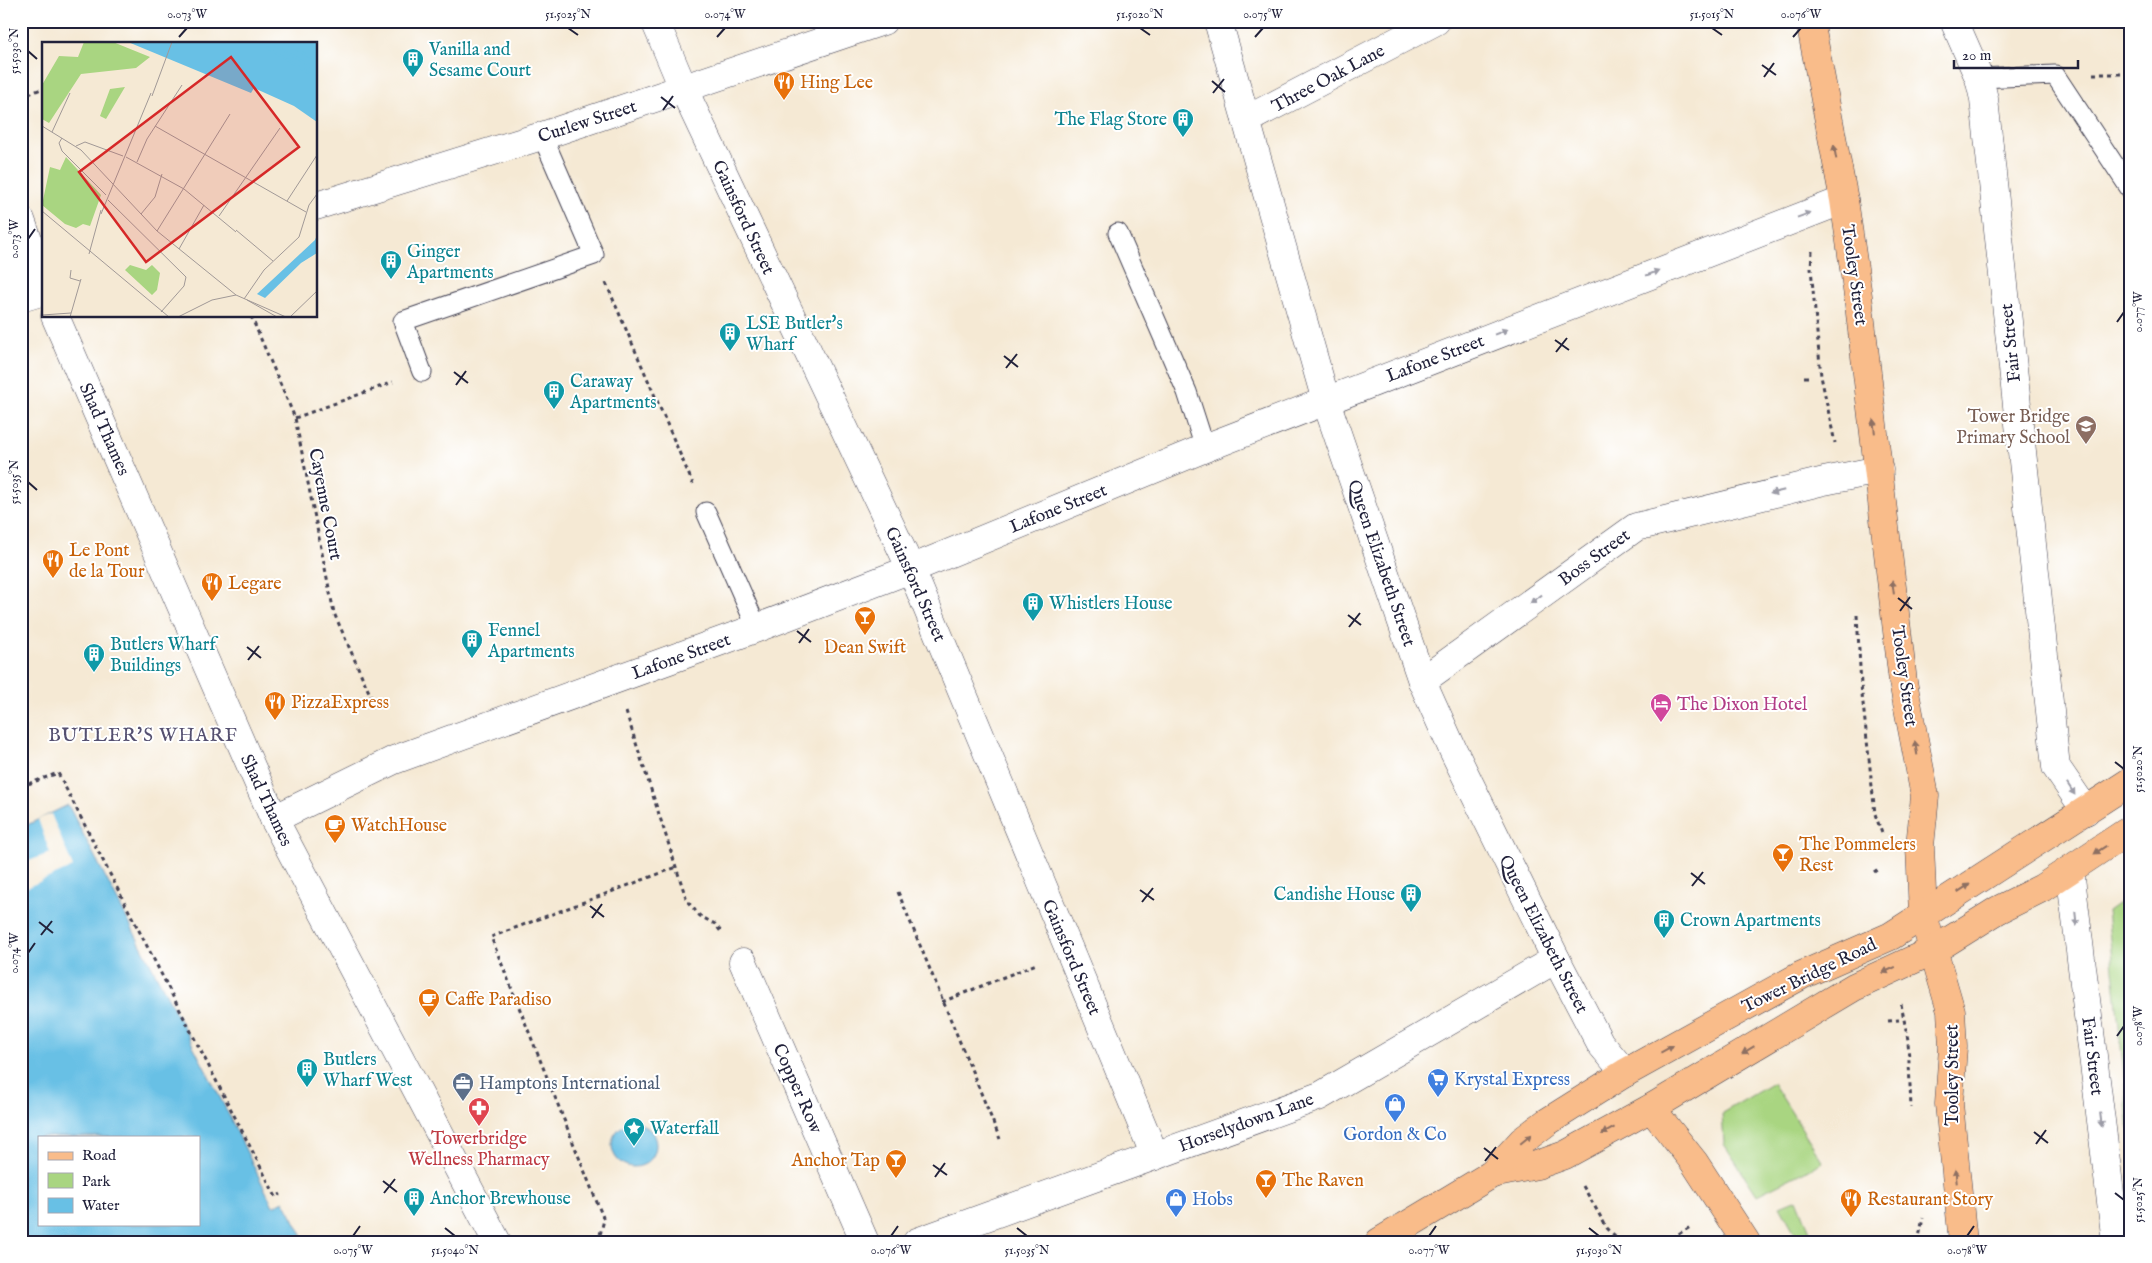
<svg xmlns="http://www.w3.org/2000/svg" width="2152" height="1263" font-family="'IM FELL English',serif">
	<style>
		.green { fill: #a9d581; stroke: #667c5e }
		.water { fill: #68c0e5; stroke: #457190; fill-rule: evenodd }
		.pier { fill: #f5e9d4 }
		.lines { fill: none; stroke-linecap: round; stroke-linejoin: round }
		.lane-casing { stroke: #424052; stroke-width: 21 }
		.street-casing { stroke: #424052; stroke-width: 29 }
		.primary-casing { stroke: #424052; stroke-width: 29 }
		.highway-casing { stroke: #424052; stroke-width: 29 }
		.path { stroke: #424052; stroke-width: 3; stroke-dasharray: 4 4; stroke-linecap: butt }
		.lane { stroke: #fff; stroke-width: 19 }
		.street { stroke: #fff; stroke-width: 28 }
		.primary { stroke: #f9bc8a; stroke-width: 28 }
		.highway { stroke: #f9bc8a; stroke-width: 28 }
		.oneway { fill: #8e6f62 }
		.oneway2 { fill: #9c9ca7 }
		.ticks { fill: none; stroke: #22223b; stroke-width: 2 }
		.labels { text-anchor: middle; stroke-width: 4; stroke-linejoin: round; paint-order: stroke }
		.culture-label { font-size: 18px; fill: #0d838f; stroke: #fff; text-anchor: start }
		.street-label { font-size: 18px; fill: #22223b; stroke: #fff }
		.food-label { font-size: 18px; fill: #c56008; stroke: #fff; text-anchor: start }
		.education-label { font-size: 18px; fill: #785e54; stroke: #fff; text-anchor: end }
		.hotel-label { font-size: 18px; fill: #b23c85; stroke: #fff; text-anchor: start }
		.shop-label { font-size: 18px; fill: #366cbe; stroke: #fff; text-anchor: start }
		.service-label { font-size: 18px; fill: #4e5e75; stroke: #fff; text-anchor: start }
		.health-label { font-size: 18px; fill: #be3a42; stroke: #fff }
		.neighbourhood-label { font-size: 19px; letter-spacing: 1px; fill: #555070; stroke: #fff }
		.inset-river { fill: none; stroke: #68c0e5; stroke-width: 2.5 }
		.inset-road { fill: none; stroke: #a19997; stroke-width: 1 }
		.view { fill: #d62828; fill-opacity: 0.15; stroke: #d62828; stroke-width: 2.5 }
		.inset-edge { fill: none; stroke: #22223b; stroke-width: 2.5 }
		.neatline { fill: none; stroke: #22223b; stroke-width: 2 }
		.ticks-label { font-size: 12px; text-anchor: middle; fill: #22223b }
	</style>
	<rect width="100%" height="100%" fill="#fff"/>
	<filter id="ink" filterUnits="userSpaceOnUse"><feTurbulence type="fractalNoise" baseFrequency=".02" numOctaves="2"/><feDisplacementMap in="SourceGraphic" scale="10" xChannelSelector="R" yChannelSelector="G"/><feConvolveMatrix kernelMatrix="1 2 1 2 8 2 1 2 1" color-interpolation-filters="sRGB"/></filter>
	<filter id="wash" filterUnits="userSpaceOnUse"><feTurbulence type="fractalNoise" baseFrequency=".0096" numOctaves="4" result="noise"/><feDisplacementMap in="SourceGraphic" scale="20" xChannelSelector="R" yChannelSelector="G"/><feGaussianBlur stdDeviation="1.12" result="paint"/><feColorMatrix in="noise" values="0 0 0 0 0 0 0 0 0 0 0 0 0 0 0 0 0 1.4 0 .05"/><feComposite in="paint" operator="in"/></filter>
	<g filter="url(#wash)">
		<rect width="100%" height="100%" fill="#f5e9d4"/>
		<!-- green -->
		<g class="green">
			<path d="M2131,894V1143L2107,911Z"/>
			<path d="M1773,1083L1823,1162L1757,1195L1724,1144L1722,1113Z"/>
			<path d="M1797,1199L1814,1242H1800L1780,1206Z"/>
		</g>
		<!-- water -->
		<g class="water">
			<path d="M68,805L225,1107L273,1206L284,1201L306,1242H21V828ZM39,1137H199V1224H39Z"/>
			<circle cx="634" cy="1145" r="22"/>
		</g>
		<!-- pier -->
		<path class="pier" d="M51,814L73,867L21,890V864L50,853L38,819Z"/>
	</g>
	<g filter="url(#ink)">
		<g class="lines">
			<!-- lane casing -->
			<g class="lane-casing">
				<g id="lane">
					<path d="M1979,78L2055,75L2131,190"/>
					<path d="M1118,233L1187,392L1205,448"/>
					<path d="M422,372L403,321L594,255L548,149L545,135"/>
					<path d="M706,512L757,628"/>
				</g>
			</g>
			<!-- street casing -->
			<g class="street-casing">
				<g id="street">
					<path d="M655,21L684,90L911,569L1155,1156"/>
					<path d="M1218,21L1326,401L1422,681L1453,750L1556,959L1600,1043L1625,1073"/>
					<path d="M1954,21L1979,78L1984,99L2056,767L2086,811"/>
					<path d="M1246,120L1436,21"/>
					<path d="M316,206L545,135L883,21"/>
					<path d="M21,220L44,286"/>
					<path d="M21,298L44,291"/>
					<path d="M55,316L274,819L497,1242"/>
					<path d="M1422,681L1636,527L1824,481L1879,470"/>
					<path d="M274,819L394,760L757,628L911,569L1205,448L1844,200"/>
					<path d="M2070,870L2116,1242"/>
					<path d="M743,962L865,1242"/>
					<path d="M917,1242L1320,1096L1556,959"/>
				</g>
			</g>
			<!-- primary casing -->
			<g class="primary-casing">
				<g id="primary">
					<path d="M1810,21L1844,200L1858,296L1903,682L1925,796L1920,846L1923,915L1951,1011L1953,1047L1949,1104L1963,1242"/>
					<path d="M1651,1108L1694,1162L1746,1242"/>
				</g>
			</g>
			<!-- highway casing -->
			<g class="highway-casing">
				<g id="highway">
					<path d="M1492,1174L1537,1165L1565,1155L1651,1108L1854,987L1934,950L1998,910L2042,888L2131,829"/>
					<path d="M1379,1242L1492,1174L1522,1141L1547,1122L1625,1073L1802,975L1891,936L2131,781"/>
				</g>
			</g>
			<!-- path -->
			<g class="path">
				<path d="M2093,74H2131"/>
				<path d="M21,97L44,88"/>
				<path d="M1812,251L1811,268L1821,376L1835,443"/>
				<path d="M606,283L693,484"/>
				<path d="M251,316L295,418L334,613L372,699"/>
				<path d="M1804,377H1809"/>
				<path d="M295,418L393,382"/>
				<path d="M1857,615L1861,685L1875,814L1883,836"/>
				<path d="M626,712L687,901L700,916L715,924L722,933"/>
				<path d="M21,770L28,784L58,773L276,1197L281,1194"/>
				<path d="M1874,872L1878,869"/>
				<path d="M898,892L1000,1139"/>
				<path d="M942,1002L1036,964"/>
				<path d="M1901,1004L1908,1040L1911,1108"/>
				<path d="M1888,1021L1899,1020"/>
				<path d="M1583,1186L1607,1228L1621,1242"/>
				<path d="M598,1242L604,1220L491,937L677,867"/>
				<path d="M1665,1242L1692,1226"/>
				<path d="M1918,1242L1923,1218"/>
			</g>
			<!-- lane -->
			<use href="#lane" class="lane"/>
			<!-- street -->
			<use href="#street" class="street"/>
			<!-- primary -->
			<use href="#primary" class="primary"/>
			<!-- highway -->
			<use href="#highway" class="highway"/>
		</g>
		<!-- one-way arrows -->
		<defs><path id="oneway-solid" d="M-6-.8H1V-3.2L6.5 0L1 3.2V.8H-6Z" transform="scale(1.25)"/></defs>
		<g class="oneway">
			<use href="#oneway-solid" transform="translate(1835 152) rotate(-100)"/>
			<use href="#oneway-solid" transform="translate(1874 426) rotate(-97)"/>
			<use href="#oneway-solid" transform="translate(1893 587) rotate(-97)"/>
			<use href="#oneway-solid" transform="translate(1916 748) rotate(-100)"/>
			<use href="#oneway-solid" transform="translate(2100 850) rotate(146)"/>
			<use href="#oneway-solid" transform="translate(1964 888) rotate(-33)"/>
			<use href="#oneway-solid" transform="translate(1889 970) rotate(155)"/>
			<use href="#oneway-solid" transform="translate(1667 1049) rotate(-29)"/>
			<use href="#oneway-solid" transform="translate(1748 1050) rotate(149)"/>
			<use href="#oneway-solid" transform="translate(1608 1131) rotate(151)"/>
			<use href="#oneway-solid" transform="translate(1526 1139) rotate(-40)"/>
			<use href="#oneway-solid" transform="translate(1956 1176) rotate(-96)"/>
		</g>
		<g class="oneway2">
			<use href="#oneway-solid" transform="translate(1804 215) rotate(-20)"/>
			<use href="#oneway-solid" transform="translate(1653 273) rotate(-21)"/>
			<use href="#oneway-solid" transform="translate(1501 332) rotate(-21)"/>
			<use href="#oneway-solid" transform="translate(1777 492) rotate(166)"/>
			<use href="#oneway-solid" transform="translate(1536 599) rotate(144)"/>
			<use href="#oneway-solid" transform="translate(2071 789) rotate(57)"/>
			<use href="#oneway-solid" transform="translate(2076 919) rotate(84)"/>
			<use href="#oneway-solid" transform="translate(2101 1120) rotate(83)"/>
		</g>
	</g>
	<!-- ticks -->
	<path class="ticks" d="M568,28L578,35M1140,28L1150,35M1712,28L1722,35M179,37L187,28M717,37L725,28M1255,37L1263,28M1793,37L1801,28M28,51L37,59M1762,65L1776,75M1764,77L1774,63M1212,81L1225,92M1213,93L1224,79M661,97L675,108M663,110L673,96M28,239L35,229M2117,322L2124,312M1555,340L1569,350M1556,352L1567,338M1004,356L1018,367M1006,368L1017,354M454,372L468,383M456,385L466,371M28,482L37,490M1898,598L1912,609M1900,611L1910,597M1348,615L1361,625M1349,627L1360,613M797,631L811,642M799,643L809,629M247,647L261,658M248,660L259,646M2115,762L2124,769M1691,873L1705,884M1692,886L1703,872M1140,890L1154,900M1142,902L1153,888M590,906L604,917M592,918L602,904M39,922L53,933M41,935L52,921M28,953L35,943M2117,1036L2124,1026M2034,1132L2048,1143M2036,1144L2046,1130M1484,1148L1498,1159M1485,1161L1496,1147M933,1165L947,1175M935,1177L945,1163M383,1181L397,1192M384,1193L395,1179M2115,1193L2124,1200M445,1228L455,1236M1017,1228L1027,1236M1589,1228L1599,1236M353,1236L360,1226M891,1236L898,1226M1429,1236L1436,1226M1967,1236L1974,1226"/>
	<!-- icons -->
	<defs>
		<g id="building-pin" transform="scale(1.125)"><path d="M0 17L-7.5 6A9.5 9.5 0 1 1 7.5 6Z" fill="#0f9aa8" stroke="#fff"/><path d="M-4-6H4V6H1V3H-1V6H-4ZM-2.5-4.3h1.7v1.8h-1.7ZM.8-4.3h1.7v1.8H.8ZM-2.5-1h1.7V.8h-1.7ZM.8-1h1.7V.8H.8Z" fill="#fff"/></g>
		<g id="restaurant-pin" transform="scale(1.125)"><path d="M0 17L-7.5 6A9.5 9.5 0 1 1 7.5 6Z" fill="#e8710a" stroke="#fff"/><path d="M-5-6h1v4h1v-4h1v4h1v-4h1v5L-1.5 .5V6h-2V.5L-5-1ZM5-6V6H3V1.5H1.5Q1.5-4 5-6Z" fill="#fff"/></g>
		<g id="school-pin" transform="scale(1.125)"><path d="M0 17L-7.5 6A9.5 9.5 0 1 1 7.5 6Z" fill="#8d6e63" stroke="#fff"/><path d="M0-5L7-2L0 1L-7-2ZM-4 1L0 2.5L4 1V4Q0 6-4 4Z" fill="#fff"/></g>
		<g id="bar-pin" transform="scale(1.125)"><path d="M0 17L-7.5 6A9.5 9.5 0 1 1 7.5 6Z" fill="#e8710a" stroke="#fff"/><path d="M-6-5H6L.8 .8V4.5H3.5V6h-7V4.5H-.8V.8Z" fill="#fff"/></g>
		<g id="hotel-pin" transform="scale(1.125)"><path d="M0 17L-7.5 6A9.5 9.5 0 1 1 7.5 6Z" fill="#d1479c" stroke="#fff"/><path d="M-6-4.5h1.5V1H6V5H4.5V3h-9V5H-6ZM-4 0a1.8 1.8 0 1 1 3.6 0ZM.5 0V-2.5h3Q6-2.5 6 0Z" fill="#fff"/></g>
		<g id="cafe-pin" transform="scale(1.125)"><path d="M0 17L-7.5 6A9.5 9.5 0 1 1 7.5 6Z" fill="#e8710a" stroke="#fff"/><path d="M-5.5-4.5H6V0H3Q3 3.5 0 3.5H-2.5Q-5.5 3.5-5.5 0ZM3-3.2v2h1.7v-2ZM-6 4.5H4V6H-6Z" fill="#fff"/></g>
		<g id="supermarket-pin" transform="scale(1.125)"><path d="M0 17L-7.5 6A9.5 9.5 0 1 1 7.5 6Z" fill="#3f7fe0" stroke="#fff"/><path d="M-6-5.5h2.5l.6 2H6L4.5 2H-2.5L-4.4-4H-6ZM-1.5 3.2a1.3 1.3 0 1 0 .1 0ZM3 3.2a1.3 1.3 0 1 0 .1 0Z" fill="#fff"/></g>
		<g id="office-pin" transform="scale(1.125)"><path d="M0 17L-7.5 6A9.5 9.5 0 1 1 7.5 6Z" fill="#5c6f8a" stroke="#fff"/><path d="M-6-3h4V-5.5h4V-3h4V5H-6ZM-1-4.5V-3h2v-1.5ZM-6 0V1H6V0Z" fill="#fff"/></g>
		<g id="shop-pin" transform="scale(1.125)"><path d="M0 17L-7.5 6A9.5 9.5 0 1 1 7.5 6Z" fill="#3f7fe0" stroke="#fff"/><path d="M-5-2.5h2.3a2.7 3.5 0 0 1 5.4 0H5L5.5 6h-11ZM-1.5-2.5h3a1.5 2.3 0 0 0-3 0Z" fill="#fff"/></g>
		<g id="pharmacy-pin" transform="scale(1.125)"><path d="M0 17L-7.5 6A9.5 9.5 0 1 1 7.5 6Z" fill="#e0444e" stroke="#fff"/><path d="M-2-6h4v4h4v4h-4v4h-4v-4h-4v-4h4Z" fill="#fff"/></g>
		<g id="sight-pin" transform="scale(1.125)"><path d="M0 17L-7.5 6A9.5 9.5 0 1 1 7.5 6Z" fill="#0f9aa8" stroke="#fff"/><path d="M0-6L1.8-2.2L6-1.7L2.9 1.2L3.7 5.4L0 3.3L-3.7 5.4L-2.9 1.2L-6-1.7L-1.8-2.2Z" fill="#fff"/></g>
	</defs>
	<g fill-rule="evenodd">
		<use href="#building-pin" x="413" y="59"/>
		<use href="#restaurant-pin" x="784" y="82"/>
		<use href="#building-pin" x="1183" y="119"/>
		<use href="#building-pin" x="391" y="261"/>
		<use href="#building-pin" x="730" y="333"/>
		<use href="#building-pin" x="554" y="391"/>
		<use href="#school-pin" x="2086" y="426"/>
		<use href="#restaurant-pin" x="53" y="560"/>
		<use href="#restaurant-pin" x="212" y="583"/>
		<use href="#building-pin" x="1033" y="603"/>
		<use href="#bar-pin" x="865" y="617"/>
		<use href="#building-pin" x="472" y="640"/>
		<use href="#building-pin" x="94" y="654"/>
		<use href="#restaurant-pin" x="275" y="702"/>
		<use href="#hotel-pin" x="1661" y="704"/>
		<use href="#cafe-pin" x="335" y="825"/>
		<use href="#bar-pin" x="1783" y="854"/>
		<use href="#building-pin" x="1411" y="894"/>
		<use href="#building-pin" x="1664" y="920"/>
		<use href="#cafe-pin" x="429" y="999"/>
		<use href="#building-pin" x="307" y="1069"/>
		<use href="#supermarket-pin" x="1438" y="1079"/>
		<use href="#office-pin" x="463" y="1083"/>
		<use href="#shop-pin" x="1395" y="1104"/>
		<use href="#pharmacy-pin" x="479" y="1108"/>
		<use href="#sight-pin" x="634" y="1128"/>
		<use href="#bar-pin" x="896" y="1160"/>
		<use href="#bar-pin" x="1266" y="1180"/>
		<use href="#building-pin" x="414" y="1198"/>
		<use href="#shop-pin" x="1176" y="1199"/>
		<use href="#restaurant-pin" x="1851" y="1199"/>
	</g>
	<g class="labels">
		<!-- culture labels -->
		<g class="culture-label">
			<text x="429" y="55">Vanilla and<tspan x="429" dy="21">Sesame Court</tspan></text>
			<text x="1167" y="125" text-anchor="end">The Flag Store</text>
			<text x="407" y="257">Ginger<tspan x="407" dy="21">Apartments</tspan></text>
			<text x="746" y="329">LSE Butler's<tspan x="746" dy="21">Wharf</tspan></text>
			<text x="570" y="387">Caraway<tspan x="570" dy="21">Apartments</tspan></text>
			<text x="1049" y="609">Whistlers House</text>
			<text x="488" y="636">Fennel<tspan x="488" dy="21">Apartments</tspan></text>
			<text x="110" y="650">Butlers Wharf<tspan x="110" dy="21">Buildings</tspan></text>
			<text x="1395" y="900" text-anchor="end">Candishe House</text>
			<text x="1680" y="926">Crown Apartments</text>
			<text x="323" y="1065">Butlers<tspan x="323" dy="21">Wharf West</tspan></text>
			<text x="650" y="1134">Waterfall</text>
			<text x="430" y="1204">Anchor Brewhouse</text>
		</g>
		<!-- street labels -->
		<g class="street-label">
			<text transform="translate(1328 78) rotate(-28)" y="6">Three Oak Lane</text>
			<text transform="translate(587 121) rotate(-18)" y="6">Curlew Street</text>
			<text transform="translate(744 217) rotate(65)" y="6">Gainsford Street</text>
			<text transform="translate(1855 275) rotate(82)" y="6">Tooley Street</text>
			<text transform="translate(2010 343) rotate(-96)" y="6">Fair Street</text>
			<text transform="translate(1435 358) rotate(-21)" y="6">Lafone Street</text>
			<text transform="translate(105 429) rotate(66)" y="6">Shad Thames</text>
			<text transform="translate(326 504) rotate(79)" y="6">Cayenne Court</text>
			<text transform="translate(1058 508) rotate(-22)" y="6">Lafone Street</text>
			<text transform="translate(1594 557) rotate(-36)" y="6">Boss Street</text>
			<text transform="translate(1382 563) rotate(71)" y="6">Queen Elizabeth Street</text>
			<text transform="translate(916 584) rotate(66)" y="6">Gainsford Street</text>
			<text transform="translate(681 656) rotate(-20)" y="6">Lafone Street</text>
			<text transform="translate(1905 676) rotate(82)" y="6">Tooley Street</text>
			<text transform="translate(267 800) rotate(65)" y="6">Shad Thames</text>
			<text transform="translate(1544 934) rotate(63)" y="6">Queen Elizabeth Street</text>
			<text transform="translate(1072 957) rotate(67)" y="6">Gainsford Street</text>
			<text transform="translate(1809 975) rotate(-26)" y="6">Tower Bridge Road</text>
			<text transform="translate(2093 1056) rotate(83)" y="6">Fair Street</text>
			<text transform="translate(1952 1075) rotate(-90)" y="6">Tooley Street</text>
			<text transform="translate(798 1088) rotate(66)" y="6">Copper Row</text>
			<text transform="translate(1246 1122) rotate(-20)" y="6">Horselydown Lane</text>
		</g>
		<!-- food labels -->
		<g class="food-label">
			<text x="800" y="88">Hing Lee</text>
			<text x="69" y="556">Le Pont<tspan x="69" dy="21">de la Tour</tspan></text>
			<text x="228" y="589">Legare</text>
			<text x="865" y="653" text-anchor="middle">Dean Swift</text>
			<text x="291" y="708">PizzaExpress</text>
			<text x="351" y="831">WatchHouse</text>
			<text x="1799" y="850">The Pommelers<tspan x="1799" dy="21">Rest</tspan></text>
			<text x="445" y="1005">Caffe Paradiso</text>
			<text x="880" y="1166" text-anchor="end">Anchor Tap</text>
			<text x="1282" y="1186">The Raven</text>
			<text x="1867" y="1205">Restaurant Story</text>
		</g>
		<!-- education labels -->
		<g class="education-label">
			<text x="2070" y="422">Tower Bridge<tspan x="2070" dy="21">Primary School</tspan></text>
		</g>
		<!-- hotel labels -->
		<g class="hotel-label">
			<text x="1677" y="710">The Dixon Hotel</text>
		</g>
		<!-- shop labels -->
		<g class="shop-label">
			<text x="1454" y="1085">Krystal Express</text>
			<text x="1395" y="1140" text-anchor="middle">Gordon &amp; Co</text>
			<text x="1192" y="1205">Hobs</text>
		</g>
		<!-- service labels -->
		<g class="service-label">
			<text x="479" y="1089">Hamptons International</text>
		</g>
		<!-- health labels -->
		<g class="health-label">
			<text x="479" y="1144">Towerbridge<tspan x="479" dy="21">Wellness Pharmacy</tspan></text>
		</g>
		<!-- neighbourhood labels -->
		<g class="neighbourhood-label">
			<text x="143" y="741">BUTLER'S WHARF</text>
		</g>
	</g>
	<!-- overview -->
	<g transform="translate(42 42)">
		<rect width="275" height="275" fill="#f5e9d4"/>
		<path d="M42,0H71L108,15L94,26L39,32L7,81L0,77V43L17,14L36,15ZM83,45L64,77L58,74L68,47ZM24,115L59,153L48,184L41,182L34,186L23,182L0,163L8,125L18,128ZM88,223L104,228L110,223L118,231L115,248L110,253L83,228Z" fill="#a9d581"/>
		<path d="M86,0H275V80L252,64L212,46L209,51ZM275,193V211L259,221L223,256L215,252L273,198Z" fill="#68c0e5"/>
		<path class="inset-river" d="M216,0L275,36M228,0L275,28M242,0L275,19"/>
		<path class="inset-road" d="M110,54L130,0M0,84L39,108L115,189L194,253L244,275M113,84L264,170M10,90L28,51M20,96L17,101L20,109L64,153M34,104L43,100L81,114M84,115L142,147L194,190M95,120L105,97L140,43M66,158L144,235L142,244L119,270M245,159L275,113M0,169L127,275M59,172L109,51M99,172L113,155L120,132M177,174L238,86M194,188L231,219M115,189L188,72M137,207L162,163M47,212L59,168M29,228L28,236L38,239M202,257L222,228L257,195L267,163L275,152M205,258L235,275M0,273L29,271M28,275L39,237M136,275L170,258L194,253M248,275L275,249"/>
		<path class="view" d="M189,15L257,105L104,220L37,130Z"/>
		<rect width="275" height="275" class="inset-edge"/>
	</g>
	<!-- margin -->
	<rect width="2152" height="1263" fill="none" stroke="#fff" stroke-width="55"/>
	<!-- legend -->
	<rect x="38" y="1136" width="162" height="90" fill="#ffffff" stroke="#a7a7b1"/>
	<rect x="48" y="1152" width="25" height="8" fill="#f9bc8a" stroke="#a7a7b1"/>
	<text x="82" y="1160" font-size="15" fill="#22223b">Road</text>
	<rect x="48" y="1173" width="25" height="15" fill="#a9d581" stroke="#a7a7b1"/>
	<text x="82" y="1186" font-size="15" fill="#22223b">Park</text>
	<rect x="48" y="1198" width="25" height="15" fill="#68c0e5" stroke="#a7a7b1"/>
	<text x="82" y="1210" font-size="15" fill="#22223b">Water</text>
	<!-- scale -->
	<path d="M1954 60v8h124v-8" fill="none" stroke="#22223b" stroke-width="2.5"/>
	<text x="1962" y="60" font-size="15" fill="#22223b" stroke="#ffffff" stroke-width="4" paint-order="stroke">20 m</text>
	<rect x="28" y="28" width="2096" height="1208" class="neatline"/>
	<g class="ticks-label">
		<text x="187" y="18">0.073°W</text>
		<text x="568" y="18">51.5025°N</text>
		<text x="725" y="18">0.074°W</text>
		<text x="1140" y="18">51.5020°N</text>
		<text x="1263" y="18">0.075°W</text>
		<text x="1712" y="18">51.5015°N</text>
		<text x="1801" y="18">0.076°W</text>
		<text transform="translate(14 51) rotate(-90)" y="4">51.5030°N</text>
		<text transform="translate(14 239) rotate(-90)" y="4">0.073°W</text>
		<text transform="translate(2138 312) rotate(-90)" y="4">0.077°W</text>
		<text transform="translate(14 482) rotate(-90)" y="4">51.5035°N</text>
		<text transform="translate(2138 769) rotate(-90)" y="4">51.5020°N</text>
		<text transform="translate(14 953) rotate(-90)" y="4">0.074°W</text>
		<text transform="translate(2138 1026) rotate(-90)" y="4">0.078°W</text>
		<text transform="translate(2138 1200) rotate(-90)" y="4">51.5025°N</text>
		<text x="353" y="1254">0.075°W</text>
		<text x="455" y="1254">51.5040°N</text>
		<text x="891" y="1254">0.076°W</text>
		<text x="1027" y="1254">51.5035°N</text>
		<text x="1429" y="1254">0.077°W</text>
		<text x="1599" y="1254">51.5030°N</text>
		<text x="1967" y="1254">0.078°W</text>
	</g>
</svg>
